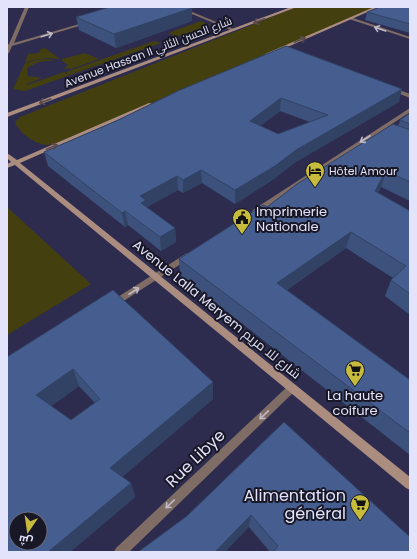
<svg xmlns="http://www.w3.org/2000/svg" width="417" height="559" font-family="Poppins,Cairo,sans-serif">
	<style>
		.green { fill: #433f0e }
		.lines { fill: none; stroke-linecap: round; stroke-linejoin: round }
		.street { fill: #7f6c64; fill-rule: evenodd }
		.secondary { fill: #ab8d80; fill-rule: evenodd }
		.wall { fill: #3c517b; fill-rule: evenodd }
		.shaded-wall { fill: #314264 }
		.building { fill: #465e8f; stroke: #314264; fill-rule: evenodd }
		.oneway { stroke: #5a4c4e }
		.oneway2 { stroke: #c0bac6 }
		.labels { text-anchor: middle; stroke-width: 4; stroke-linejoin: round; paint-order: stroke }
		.far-street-label { font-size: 11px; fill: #e3e4fb; stroke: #171726 }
		.far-poi-label { font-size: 11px; fill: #e3e4fb; stroke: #171726; text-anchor: start }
		.poi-label { font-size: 13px; fill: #e3e4fb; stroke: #171726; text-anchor: start }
		.street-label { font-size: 13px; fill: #e3e4fb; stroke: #171726 }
		.near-street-label { font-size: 16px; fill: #e3e4fb; stroke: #171726 }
		.near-poi-label { font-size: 16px; fill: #e3e4fb; stroke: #171726; text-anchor: end }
	</style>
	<rect width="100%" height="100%" fill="#2d2c4f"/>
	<!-- green -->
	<g class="green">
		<path d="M297,7H377L57,143C53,144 50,145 47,145C36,145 18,132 15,122L20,117Z"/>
		<path d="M201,21L210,25L177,37L168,33Z"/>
		<path d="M154,41L161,43L25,91L13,89L25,63L42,59L58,60L39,62L27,68L28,76L42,78L27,84V85L64,72L67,75L66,72Z"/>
		<path d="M45,48L60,59L46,58L25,62L28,54L39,53L41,49Z"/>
		<path d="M85,53L99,59L71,69L64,68L68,65L62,61V59Z"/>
		<path d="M7,207L91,284L7,335Z"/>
	</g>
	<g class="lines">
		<!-- street -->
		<g class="street">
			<path d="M25,7H29L14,43L86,22L89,23L12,46L9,53L7,54V45L9,44Z"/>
			<path d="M175,7H180L236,30L233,31Z"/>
			<path d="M350,17L410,37V39L349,19Z"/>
			<path d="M390,88H394L410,94V98L390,90Z"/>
			<path d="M410,108V112L257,214H253L252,212L253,210Z"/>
			<path d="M187,253L191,256L190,258L116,306H110L109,304L110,302Z"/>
			<path d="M292,384L295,385L297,388L295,391L129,552H114L116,548L289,385Z"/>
		</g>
		<!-- secondary -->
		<g class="secondary">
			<path d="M291,7H297L7,117V113Z"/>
			<path d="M374,7H379L269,55L265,54Z"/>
			<path d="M149,103L154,104L20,163L410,477V490L406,488L15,165L7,168V164L11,162L7,158V153L17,160Z"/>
		</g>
	</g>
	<!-- wall -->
	<g class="wall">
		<path d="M410,7V33L365,20L367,12Z"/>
		<path d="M192,9V21L116,48L79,30L76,17Z"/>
		<path d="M180,90L399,102L294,163L274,179L235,204L202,183L183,193L178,190L147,207L175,228L176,242L161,251L128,225L125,227L48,166L44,152L116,121ZM280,111L310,122L278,134L260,126Z"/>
		<path d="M410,113V201L381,187L378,193L410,211V315L385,296L391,280L393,278L346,248L287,290L410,380V455L180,275L179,259L267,207L398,126L400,120Z"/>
		<path d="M113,290L213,399L122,477L131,483L135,497L70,552H7V357ZM79,386L95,403L71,420L51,406Z"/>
		<path d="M284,422L410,552H270L249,527L187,516Z"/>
	</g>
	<!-- shaded-wall -->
	<g class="shaded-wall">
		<path d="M191,7H199L192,9V21L116,48L114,34Z"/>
		<path d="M402,89L399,102L294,163L274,179L235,204V190L296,150Z"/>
		<path d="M281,98L280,111L249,134L250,121Z"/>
		<path d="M201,170L202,183L183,193V180Z"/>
		<path d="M386,171L381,187L370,208L375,191Z"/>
		<path d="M177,176L178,190L147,207L143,216L140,196Z"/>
		<path d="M125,211L128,225L125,227L122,213Z"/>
		<path d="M175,228L176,242L161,251L160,237Z"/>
		<path d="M351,232L346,248L274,299L277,283Z"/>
		<path d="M73,369L79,386L44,411L36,395Z"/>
		<path d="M213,382V399L116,482L110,468Z"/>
		<path d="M131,483L135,497L70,552H48Z"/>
		<path d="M251,515L249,527L225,552H215Z"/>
	</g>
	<!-- building -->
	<g class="building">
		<path d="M110,7H190L192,8L114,34L76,17Z"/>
		<path d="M380,7H410V24L367,12Z"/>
		<path d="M286,46L402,89L296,150L275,166L235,190L201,170L183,180L177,176L140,196L146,200L141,203L175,228L160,237L125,211L122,213L44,152L116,121L180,90ZM281,98L328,115L278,134L250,121Z"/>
		<path d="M410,113V124L400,120Z"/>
		<path d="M393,124L410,130V182L386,171L375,191L410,211V294L391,280L406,266L351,232L277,283L410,380V433L179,259L263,205L267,207L297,184Z"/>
		<path d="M113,290L213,382L110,468L131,483L48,552H7V357ZM73,369L100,399L71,420L36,395ZM16,519H40V543H16Z"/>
		<path d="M284,422L410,537V552H273L278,546L251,515L215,552H138L187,516Z"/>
	</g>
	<!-- one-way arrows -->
	<defs><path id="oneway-shaft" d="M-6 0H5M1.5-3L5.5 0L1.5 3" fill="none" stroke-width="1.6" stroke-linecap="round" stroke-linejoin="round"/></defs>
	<g class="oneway">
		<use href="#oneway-shaft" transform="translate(259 21) rotate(159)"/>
		<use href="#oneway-shaft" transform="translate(300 40) rotate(-23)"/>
		<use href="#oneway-shaft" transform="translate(45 101) rotate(160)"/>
		<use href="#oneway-shaft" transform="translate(52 147) rotate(-23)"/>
	</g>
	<g class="oneway2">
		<use href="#oneway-shaft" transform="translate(380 29) rotate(-161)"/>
		<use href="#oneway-shaft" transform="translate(47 35) rotate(-17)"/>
		<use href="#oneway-shaft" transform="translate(365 139) rotate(147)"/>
		<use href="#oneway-shaft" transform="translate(134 291) rotate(-33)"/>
		<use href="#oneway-shaft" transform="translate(264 415) rotate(136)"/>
		<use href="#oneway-shaft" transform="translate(170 504) rotate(136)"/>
	</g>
	<!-- icons -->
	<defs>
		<g id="hotel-pin" transform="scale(1)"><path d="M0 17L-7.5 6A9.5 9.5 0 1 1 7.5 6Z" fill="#c7bb3b" stroke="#171726"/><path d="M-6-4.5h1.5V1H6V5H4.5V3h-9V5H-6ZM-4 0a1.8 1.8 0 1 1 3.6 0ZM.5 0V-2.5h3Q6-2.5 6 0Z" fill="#111"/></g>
		<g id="civic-pin" transform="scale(1)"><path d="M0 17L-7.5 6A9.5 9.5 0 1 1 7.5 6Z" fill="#c7bb3b" stroke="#171726"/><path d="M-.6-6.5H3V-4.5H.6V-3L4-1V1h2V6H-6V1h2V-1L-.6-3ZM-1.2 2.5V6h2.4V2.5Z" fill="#111"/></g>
		<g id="supermarket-pin" transform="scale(1)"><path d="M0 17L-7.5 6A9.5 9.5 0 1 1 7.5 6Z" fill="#c7bb3b" stroke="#171726"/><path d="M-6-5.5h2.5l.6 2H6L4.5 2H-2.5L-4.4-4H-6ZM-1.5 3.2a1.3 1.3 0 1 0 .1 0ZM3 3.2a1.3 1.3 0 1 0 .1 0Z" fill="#111"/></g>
	</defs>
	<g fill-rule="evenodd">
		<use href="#hotel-pin" x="315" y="171"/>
		<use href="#civic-pin" x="242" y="218"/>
		<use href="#supermarket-pin" x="355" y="370"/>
		<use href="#supermarket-pin" x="360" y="504"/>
	</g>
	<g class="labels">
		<!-- far-street labels -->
		<g class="far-street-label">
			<text transform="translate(148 52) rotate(-21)" y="4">Avenue Hassan II شارع الحسن الثاني</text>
		</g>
		<!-- far-poi labels -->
		<g class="far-poi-label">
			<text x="329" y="175">Hôtel Amour</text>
		</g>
		<!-- poi labels -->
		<g class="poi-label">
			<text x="256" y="216">Imprimerie<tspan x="256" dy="15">Nationale</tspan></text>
			<text x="355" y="400" text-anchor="middle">La haute<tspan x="355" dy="15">coifure</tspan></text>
		</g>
		<!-- street labels -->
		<g class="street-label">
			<text transform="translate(217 309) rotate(39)" y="5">Avenue Lalla Meryem شارع للا مريم</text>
		</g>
		<!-- near-street labels -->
		<g class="near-street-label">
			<text transform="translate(195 458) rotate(-44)" y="6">Rue Libye</text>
		</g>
		<!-- near-poi labels -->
		<g class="near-poi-label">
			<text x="346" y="501">Alimentation<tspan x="346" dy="18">général</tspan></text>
		</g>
	</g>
	<!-- border -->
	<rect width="417" height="559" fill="none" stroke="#e3e4fb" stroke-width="16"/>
	<!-- north arrow -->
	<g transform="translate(28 531) rotate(193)"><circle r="19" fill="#171726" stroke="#69697b"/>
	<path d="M0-3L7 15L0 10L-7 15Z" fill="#c7bb3b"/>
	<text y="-6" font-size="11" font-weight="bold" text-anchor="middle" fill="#e3e4fb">ش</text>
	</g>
</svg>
